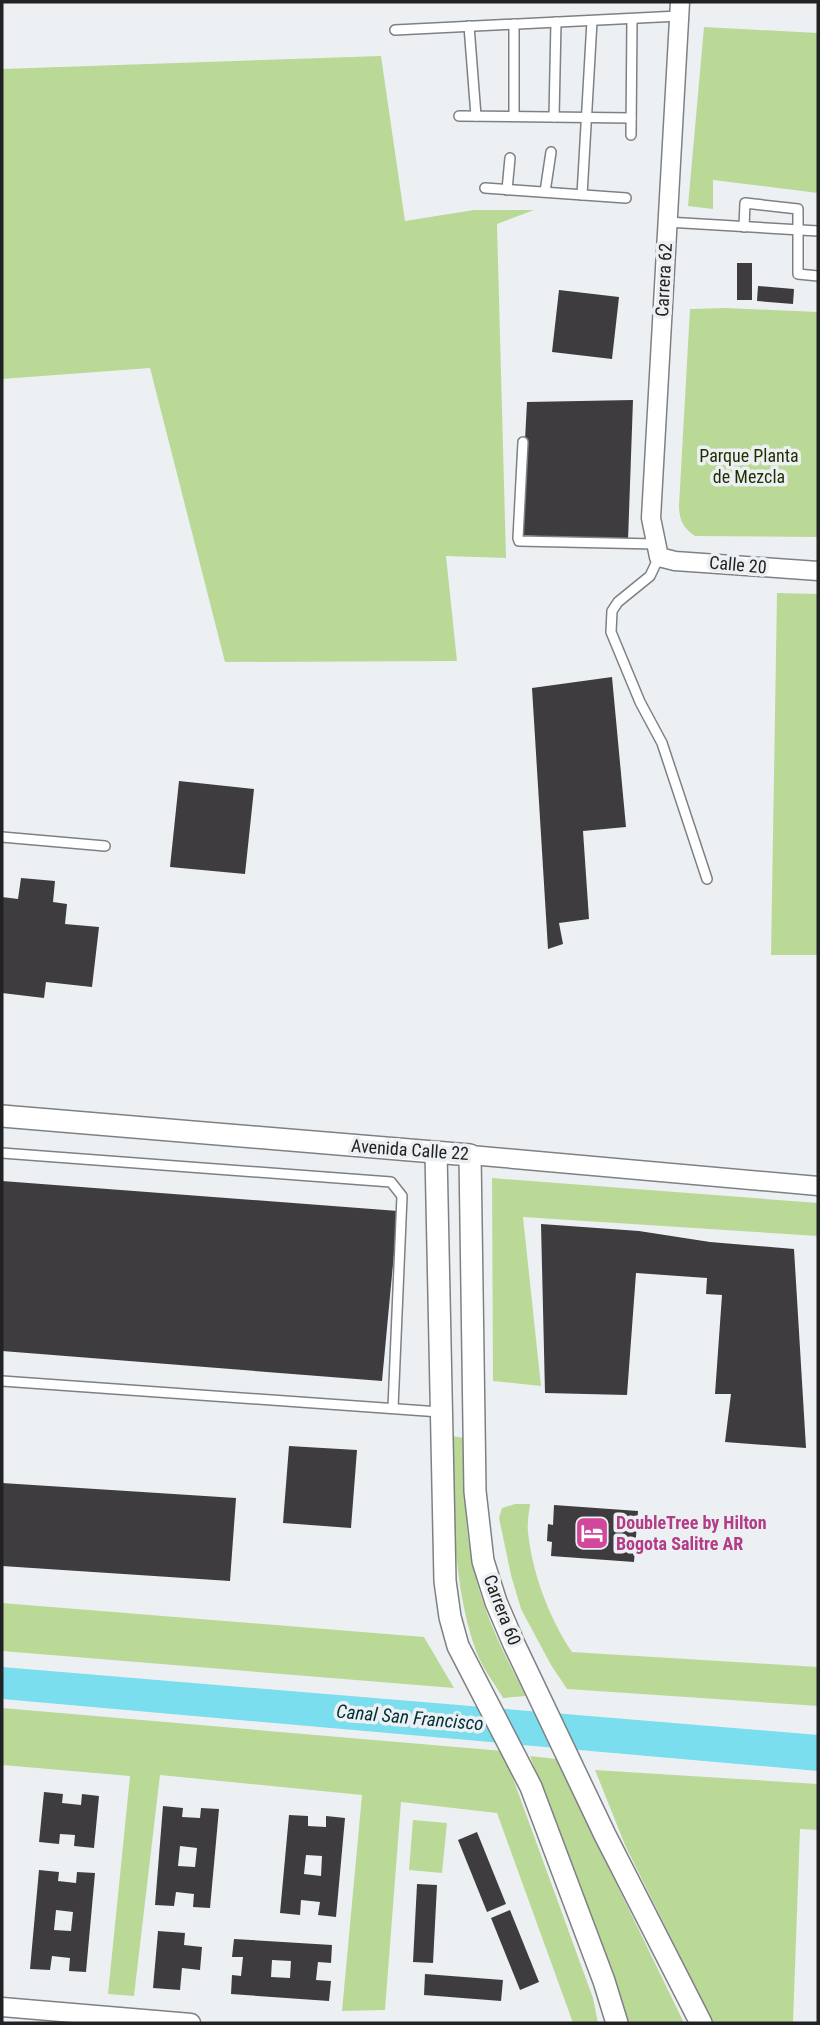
<svg xmlns="http://www.w3.org/2000/svg" width="820" height="2025" font-family="'Roboto Condensed',sans-serif">
	<style>
		.green { fill: #bad997 }
		.water { fill: #7bdeee }
		.building { fill: #3f3c3f; fill-rule: evenodd }
		.lines { fill: none; stroke-linecap: round; stroke-linejoin: round }
		.service-casing { stroke: #7e8084; stroke-width: 12 }
		.minor-casing { stroke: #7e8084; stroke-width: 21 }
		.tertiary-casing { stroke: #7e8084; stroke-width: 24 }
		.service { stroke: #fff; stroke-width: 9 }
		.minor { stroke: #fff; stroke-width: 18 }
		.tertiary { stroke: #fff; stroke-width: 21 }
		.labels { text-anchor: middle; stroke-width: 7; stroke-linejoin: round; paint-order: stroke }
		.street-label { font-size: 18px; fill: #212224; stroke: #edf0f3 }
		.park-label { font-size: 18px; fill: #1e3000; stroke: #edf0f3 }
		.hotel-label { font-size: 18px; font-weight: bold; fill: #b23c85; stroke: #edf0f3; text-anchor: start }
		.water-label { font-size: 19px; font-style: italic; fill: #003138; stroke: #edf0f3 }
	</style>
	<rect width="100%" height="100%" fill="#edf0f3"/>
	<!-- green -->
	<g class="green">
		<path d="M704,27L818,33V193L713,180V209L688,206Z"/>
		<path d="M381,56L405,221L474,210H534L497,224L506,558L446,556L457,661L225,662L150,368L2,379V69Z"/>
		<path d="M726,308L818,312V537L695,536C683,528 679,520 679,505L690,309Z"/>
		<path d="M777,593L818,594V955H771Z"/>
		<path d="M492,1178L818,1203V1236L523,1217L541,1386L493,1381Z"/>
		<path d="M452,1436L464,1438C466,1477 463,1518 471,1556C480,1606 502,1651 526,1696L503,1698C494,1683 482,1667 476,1651C453,1588 452,1503 452,1436Z"/>
		<path d="M515,1504H530C529,1513 527,1523 528,1532C532,1572 549,1618 572,1652L818,1667V1706L567,1689L551,1665L521,1609L511,1575L499,1518L502,1508Z"/>
		<path d="M2,1603L424,1637L454,1688L2,1651Z"/>
		<path d="M2,1708L503,1751L593,1998L598,2023H573L497,1813L401,1802L385,2010L342,2011L362,1795L160,1775L134,1996L108,1994L130,1776L2,1765Z"/>
		<path d="M530,1756L556,1759L684,2023H629Z"/>
		<path d="M595,1770L818,1784V1830L800,1829L793,2023H713L625,1845Z"/>
		<path d="M413,1820L447,1823L442,1873L409,1870Z"/>
	</g>
	<!-- water -->
	<path class="water" d="M2,1667L818,1735V1771L2,1699Z"/>
	<!-- building -->
	<g class="building">
		<rect x="737" y="263" width="15" height="37"/>
		<path d="M758,286L794,289L793,304L757,301Z"/>
		<path d="M559,290L619,297L612,359L552,352Z"/>
		<path d="M633,400L628,541L520,535L527,402Z"/>
		<path d="M612,677L626,827L583,831L589,919L559,923L563,944L548,949L532,688Z"/>
		<path d="M179,781L254,789L245,874L170,867Z"/>
		<path d="M21,878L55,881L53,902L67,904L65,924L99,927L92,987L46,982L44,998L2,993V897L18,899Z"/>
		<path d="M2,1181L398,1211L382,1381L2,1351Z"/>
		<path d="M541,1224L639,1231L710,1242L794,1249L806,1448L725,1442L731,1394H715L722,1295L706,1294L707,1278L636,1273L627,1395L545,1393Z"/>
		<path d="M289,1446L357,1450L351,1528L283,1523Z"/>
		<path d="M2,1483L236,1498L230,1581L2,1566Z"/>
		<path d="M554,1505L638,1511L634,1562L551,1556L552,1542L547,1541L548,1524L553,1525Z"/>
		<path d="M44,1792L63,1794L62,1803L81,1805L82,1794L99,1796L94,1848L74,1846L75,1835L60,1834L59,1844L39,1842Z"/>
		<path d="M163,1806L183,1808L182,1817L200,1818L201,1808L219,1809L210,1908L193,1907L194,1894L176,1892L174,1906L155,1905ZM180,1846L197,1848L195,1867L178,1866Z"/>
		<path d="M289,1815L308,1816V1826L326,1827V1816L345,1818L336,1917L318,1915L320,1902L301,1900L300,1915L280,1913ZM306,1855L322,1856L321,1876L304,1874Z"/>
		<path d="M477,1832L506,1904L487,1912L458,1840Z"/>
		<path d="M39,1870L59,1872L58,1881L76,1883L77,1872L95,1873L86,1972L69,1971L70,1958L52,1956L50,1970L30,1969ZM56,1910L73,1912L71,1931L54,1930Z"/>
		<path d="M417,1884L437,1885L433,1963L413,1962Z"/>
		<path d="M510,1910L539,1982L520,1990L491,1918Z"/>
		<path d="M158,1931L185,1933L184,1945L202,1947L200,1970L182,1968L180,1990L153,1988Z"/>
		<path d="M234,1939L332,1945L331,1963L318,1962L316,1980L331,1981L329,2001L231,1994L232,1975L241,1976L243,1957H232ZM272,1960L291,1961L290,1978L271,1977Z"/>
		<path d="M425,1974L503,1980L501,2001L424,1995Z"/>
	</g>
	<g class="lines">
		<!-- service casing -->
		<g class="service-casing">
			<g id="service">
				<path d="M514,24V116"/>
				<path d="M469,26L476,116"/>
				<path d="M395,30L679,16"/>
				<path d="M459,116L631,118"/>
				<path d="M554,117L556,22"/>
				<path d="M631,135L632,19"/>
				<path d="M485,188L626,198"/>
				<path d="M507,190L510,158"/>
				<path d="M545,192L551,152"/>
				<path d="M582,195L592,21"/>
				<path d="M667,222L818,231"/>
				<path d="M744,227L745,203L798,209V274L818,276"/>
				<path d="M523,442L518,538L519,541L655,544"/>
				<path d="M659,557L650,576L618,602L612,611L611,632L640,702L662,743L707,879"/>
				<path d="M2,837L105,846"/>
				<path d="M2,1153L391,1182L402,1196L393,1408"/>
				<path d="M2,1381L440,1412"/>
			</g>
		</g>
		<!-- minor casing -->
		<g class="minor-casing">
			<g id="minor">
				<path d="M680,2L651,518L659,557L675,561L818,571"/>
				<path d="M470,1155L818,1186"/>
				<path d="M2,2007L191,2023"/>
			</g>
		</g>
		<!-- tertiary casing -->
		<g class="tertiary-casing">
			<g id="tertiary">
				<path d="M2,1116L470,1155L475,1491L483,1561L496,1602L514,1644L605,1835L701,2023"/>
				<path d="M436,1153L445,1581L450,1617L458,1646L531,1787L604,1981L617,2023"/>
			</g>
		</g>
		<!-- service -->
		<use href="#service" class="service"/>
		<!-- minor -->
		<use href="#minor" class="minor"/>
		<!-- tertiary -->
		<use href="#tertiary" class="tertiary"/>
	</g>
	<!-- icons -->
	<defs>
		<g id="hotel-square" transform="scale(1.75)"><rect x="-9" y="-9" width="18" height="18" rx="4" fill="#d1479c" stroke="#edf0f3"/><path d="M-6-4.5h1.5V1H6V5H4.5V3h-9V5H-6ZM-4 0a1.8 1.8 0 1 1 3.6 0ZM.5 0V-2.5h3Q6-2.5 6 0Z" fill="#fff"/></g>
	</defs>
	<g fill-rule="evenodd">
		<use href="#hotel-square" x="592" y="1533"/>
	</g>
	<g class="labels">
		<!-- street labels -->
		<g class="street-label">
			<text transform="translate(664 280) rotate(-87)" y="6">Carrera 62</text>
			<text transform="translate(738 565) rotate(5)" y="6">Calle 20</text>
			<text transform="translate(410 1150) rotate(4)" y="6">Avenida Calle 22</text>
			<text transform="translate(502 1610) rotate(69)" y="6">Carrera 60</text>
		</g>
		<!-- park labels -->
		<g class="park-label">
			<text x="749" y="462">Parque Planta<tspan x="749" dy="21">de Mezcla</tspan></text>
		</g>
		<!-- hotel labels -->
		<g class="hotel-label">
			<text x="616" y="1529">DoubleTree by Hilton<tspan x="616" dy="21">Bogota Salitre AR</tspan></text>
		</g>
		<!-- water labels -->
		<g class="water-label">
			<text transform="translate(410 1717) rotate(5)" y="7">Canal San Francisco</text>
		</g>
	</g>
	<!-- border -->
	<rect width="820" height="2025" fill="none" stroke="#212224" stroke-width="7"/>
</svg>
